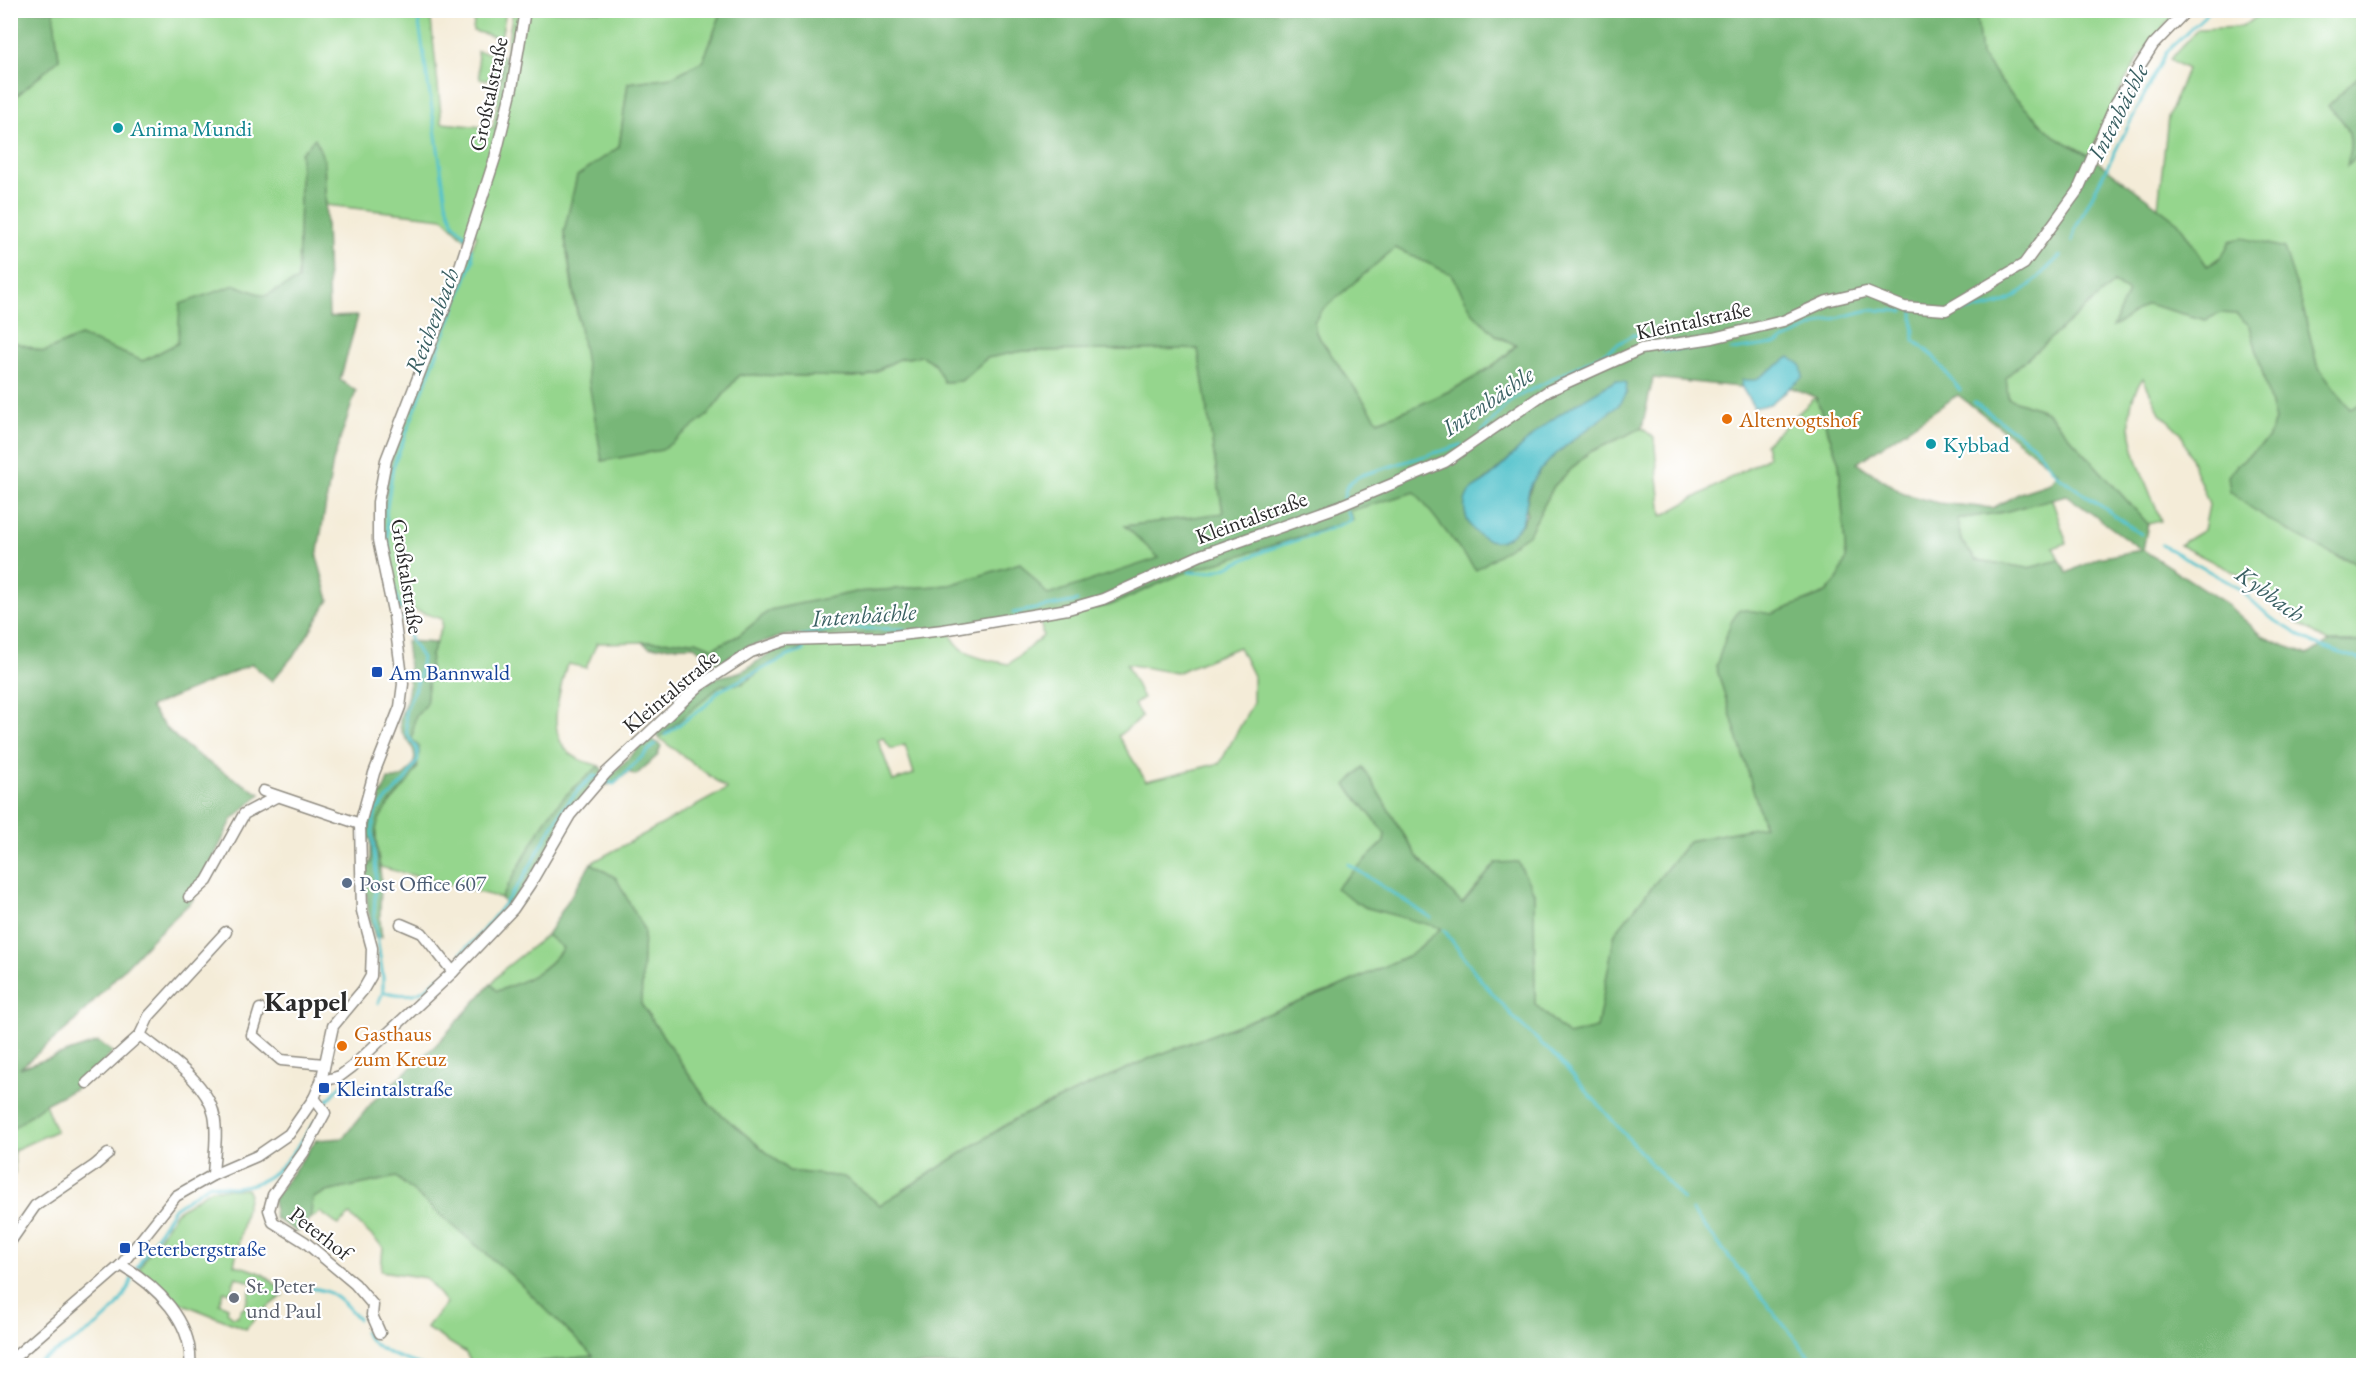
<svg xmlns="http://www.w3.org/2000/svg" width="2374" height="1376" font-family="'EB Garamond',serif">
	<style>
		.green { fill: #95d68d; stroke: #60805c; stroke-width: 1.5; fill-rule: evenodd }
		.forest { fill: #78b778; stroke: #527152; stroke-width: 1.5; fill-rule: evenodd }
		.water { fill: #55c3cc; stroke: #40777c; stroke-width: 1.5 }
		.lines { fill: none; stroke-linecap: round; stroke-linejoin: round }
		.stream { stroke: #55c3cc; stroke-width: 3 }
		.street-casing { stroke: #908c82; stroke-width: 13 }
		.street { stroke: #fff; stroke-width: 10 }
		.culture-dot { fill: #0f9aa8; stroke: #fff; stroke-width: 2 }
		.food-dot { fill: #e8710a; stroke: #fff; stroke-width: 2 }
		.transit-dot { fill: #1a4fb4; stroke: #fff; stroke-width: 2 }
		.service-dot { fill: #5c6f8a; stroke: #fff; stroke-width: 2 }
		.worship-dot { fill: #6b7280; stroke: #fff; stroke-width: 2 }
		.labels { text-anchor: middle; stroke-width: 4.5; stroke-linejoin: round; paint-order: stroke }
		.street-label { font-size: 22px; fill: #2b2b2b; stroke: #fff }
		.culture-label { font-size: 22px; fill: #0d838f; stroke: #fff; text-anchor: start }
		.food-label { font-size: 22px; fill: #c56008; stroke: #fff; text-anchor: start }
		.transit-label { font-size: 22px; fill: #164399; stroke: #fff; text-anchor: start }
		.service-label { font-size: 22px; fill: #4e5e75; stroke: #fff; text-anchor: start }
		.worship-label { font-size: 22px; fill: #5b616d; stroke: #fff; text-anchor: start }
		.water-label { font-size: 24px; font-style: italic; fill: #3a6063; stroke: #fff }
		.district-label { font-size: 28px; font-weight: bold; fill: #2b2b2b; stroke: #fff }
	</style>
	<rect width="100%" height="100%" fill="#fff"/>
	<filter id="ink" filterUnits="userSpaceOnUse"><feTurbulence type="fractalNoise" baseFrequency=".0167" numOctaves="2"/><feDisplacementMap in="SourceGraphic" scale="12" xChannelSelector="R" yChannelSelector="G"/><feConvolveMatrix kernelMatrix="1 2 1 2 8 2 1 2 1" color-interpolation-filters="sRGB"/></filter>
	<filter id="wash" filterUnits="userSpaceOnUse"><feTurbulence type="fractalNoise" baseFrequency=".008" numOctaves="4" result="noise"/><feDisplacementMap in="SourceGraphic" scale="24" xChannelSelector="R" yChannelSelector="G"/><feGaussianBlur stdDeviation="1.35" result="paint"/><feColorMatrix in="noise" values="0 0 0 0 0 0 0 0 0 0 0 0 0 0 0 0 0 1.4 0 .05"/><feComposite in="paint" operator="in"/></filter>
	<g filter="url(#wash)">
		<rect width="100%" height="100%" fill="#f4ecd8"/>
		<!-- green -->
		<g class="green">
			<path d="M53,11H430L442,123L493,128L513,11H722L703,61L672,77L628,83L619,147L577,177L564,232L574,299L587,361L707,416L739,375L865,377L899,359L922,356L934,363L944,382L961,381L987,358L1023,351L1198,349L1223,514L1125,526L1160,558L1048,596L1020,563L950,585L856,592L770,610L738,636L713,648L696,641L597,643L586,668L569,664L566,667C559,694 543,741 577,758C583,762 592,763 599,766L566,795L548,816L501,898L380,867C378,853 374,838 377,824C381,808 407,783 418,767L412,739L415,717L426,705L431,655L442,626V619L411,609L398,610L382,540L381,521L391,461L477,235L467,231L465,239L443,218L326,205L324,160L301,153L298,280L265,296L235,285L178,343L143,361L80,336L44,352L11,341L10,101L59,59Z"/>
			<path d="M475,11H506L501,38L473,31Z"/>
			<path d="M1976,11H2178C2136,52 2112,102 2090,156L2054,136L2008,91L1981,55Z"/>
			<path d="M2266,11H2363V72L2328,106C2351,128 2353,133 2348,165L2363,149V403L2350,410L2317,365L2302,304L2243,238L2230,241L2224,254L2207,266L2178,222L2158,207L2168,117L2187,69L2170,59L2198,29L2241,27Z"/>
			<path d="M477,51L504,56L499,81L480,79Z"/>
			<path d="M1394,247L1451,274L1474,313L1497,336L1516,344C1490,377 1417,407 1377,421L1316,333L1314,322L1321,311Z"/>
			<path d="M2114,283L2129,292L2114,326L2147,304L2205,320L2220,313L2236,314L2250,325L2275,420L2268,439L2238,464L2301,535L2340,558L2363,565V642H2328L2285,615L2254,582L2179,545L2204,530L2209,505L2181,433L2160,413L2143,378C2111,422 2145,476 2161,521L2148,524L2047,412L2008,398L2006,377Z"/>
			<path d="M1816,397L1839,463L1846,559L1838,579L1826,593L1772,614L1716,666L1765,826L1689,841L1615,933L1597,1028L1568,1035L1535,1004L1534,893L1496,863L1462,904L1416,855L1363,768L1347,786L1385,833L1384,842L1337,888L1364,907L1442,927L1412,954L1331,990L1153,1057L1017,1118L880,1205L844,1177L789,1171L710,1105L641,1004L644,930L616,878L591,863L727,789L659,738L721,685L742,684L770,664L802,649L805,635L947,625C957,657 980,659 1009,664L1043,636L1040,619L1111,605L1181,574L1353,519L1348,511L1415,492L1529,534L1554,486L1588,453L1642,428L1654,438L1662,516L1768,457L1765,444ZM1239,647L1253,676V703L1220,763L1146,781L1118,736L1142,717L1134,705L1143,698L1126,664L1176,673ZM883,738L891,749L905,745L914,774L893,781L878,740Z"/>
			<path d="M2051,497L2067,543L2053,548L2060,560L2028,568L1976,560L1961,540L1957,519L2004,512Z"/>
			<path d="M547,935L563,948C546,972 524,982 497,991L491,984L504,969Z"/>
			<path d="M45,1104L56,1131L14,1150L15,1172L11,1180V1130Z"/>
			<path d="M396,1177L511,1275L594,1356L508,1365H473L465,1352L426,1328L446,1303L426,1278L381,1271L383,1247L350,1215L338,1225L320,1212L310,1219L313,1198L326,1192Z"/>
			<path d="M211,1189H247L249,1193L234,1265C257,1270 270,1274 283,1295L260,1313L246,1329L166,1297L139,1268L176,1212ZM236,1277L253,1283L244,1309L242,1308L238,1316L233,1317L227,1312L228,1307L219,1303L224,1291L230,1293Z"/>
		</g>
		<!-- forest -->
		<g class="forest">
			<path d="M11,10L53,11L59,59L11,101Z"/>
			<path d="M722,11H1976L1981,55L2008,91L2054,136L2090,156L2178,222L2207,266C2220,261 2224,253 2230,241L2243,238L2284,248L2302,304L2317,365L2350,409L2363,403V565C2323,553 2263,519 2230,492L2228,476L2238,464L2268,439L2275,420L2250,326L2236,314L2220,313L2206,320L2147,304L2113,327L2128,292L2114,283L2006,377L2008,398L2047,412L2148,524L2143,550L2224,602L2264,637L2308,655L2328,642H2363V1365H508L593,1356L511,1275L396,1177L326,1192L313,1198L310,1219L297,1232L275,1218L273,1200L316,1140L343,1138L375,1099L435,1046L491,984L497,991C524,982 546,972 563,948L547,935L591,863L616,878L644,930L641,1004L710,1105L789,1171L844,1177L880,1205L1017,1118L1153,1057L1331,990L1412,954L1441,928L1364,907L1336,888L1384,842L1385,833L1346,785L1363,767L1416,855L1462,904L1496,863L1518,862L1534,893L1535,1004L1568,1035L1597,1028L1615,933L1689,841L1764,826L1716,666L1731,622L1740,609L1772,614L1826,593L1838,579L1846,559L1839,463L1816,397L1776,382L1739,387L1653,378L1642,428L1588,453L1554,486L1529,534L1476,570L1415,492L1349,511L1353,520L1181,574L1111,605L1040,619L884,634L787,635L746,647L718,664L694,646L649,647L642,642L696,641L713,648L738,636L770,610L856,592L950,585L1020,563L1048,595L1159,558L1125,526L1223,513L1198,349L1023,351L987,358L961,381L944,382L934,363L922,356L899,359L865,377L739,375L707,416L662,450L602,461L564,232L577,176L619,147L628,83L672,77L703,61ZM1395,248L1451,274L1473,313L1497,336L1516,345C1490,377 1417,407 1378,421L1316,333L1314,322L1321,311ZM1626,393L1612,410L1548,460L1533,481L1526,504L1527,514L1522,524L1506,538L1474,527L1467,520L1471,491C1505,469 1528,433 1564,412C1581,402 1607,399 1626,393ZM1958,395L2058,472L2050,483L2020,493L1993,508L1938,503L1904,494L1857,463ZM2066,495L2142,550L2098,558L2067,573L2060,560L2028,568L1976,560L1961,540L1957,519L2004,512Z"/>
			<path d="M2363,72V149L2347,166C2353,134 2352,129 2328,106Z"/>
			<path d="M315,138L324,160L329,317L358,316L340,380L356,391L333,461L317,557L329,600L299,649L272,681L252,664L150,707C176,748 220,769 260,794L232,820L192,901L151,940L71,1025L20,1068L98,1042L113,1052L84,1084L45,1104L11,1130V341L44,352L80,336L143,361L178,343L180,304L235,285L265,296L298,280L301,153Z"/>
			<path d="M406,641L436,643L431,655L426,705L415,717L412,739L419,747C422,782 390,793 378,822C371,840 381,862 381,882C381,902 378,917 382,937L375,938L368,910L364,863H371V839L366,838L375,792L382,794L388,779C403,782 420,765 413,749C409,739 398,733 400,720C401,711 407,702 408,693C411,676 408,658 406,641Z"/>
			<path d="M787,645H805L791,655L770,664L742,684L721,685L659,738L655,732C674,713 694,688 718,677C726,674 735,675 744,670C760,661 770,650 787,645Z"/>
			<path d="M649,737L661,746L657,756L636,775L628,772L616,783L601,786Z"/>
			<path d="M599,766L603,770L509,908L501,898L548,816L566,795Z"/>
		</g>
		<!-- water -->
		<g class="water">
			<path d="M1790,357L1801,365L1803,377L1770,404L1754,408L1741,386L1742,380H1755Z"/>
			<path d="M1616,380L1627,383L1626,393L1621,403C1593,428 1557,446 1535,478C1520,499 1534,520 1508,537C1482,554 1452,513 1470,491C1475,486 1484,483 1489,478C1510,460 1527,438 1549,422C1570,406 1594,394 1616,380Z"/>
		</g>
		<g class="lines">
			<!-- stream -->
			<g class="stream">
				<path d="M417,10L446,202L454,224L467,237"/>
				<path d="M2072,241L2075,229L2167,51L2211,10"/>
				<path d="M1952,311C2010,310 2020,295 2060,256"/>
				<path d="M1913,312L1914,340L1932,355L1960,390"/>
				<path d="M1731,350L1775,344L1825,321L1869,310L1903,311"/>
				<path d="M1663,351L1706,346"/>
				<path d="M1974,402L2033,445L2058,476L2141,534"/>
				<path d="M1482,432L1511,400L1606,352L1632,335L1645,336L1652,343"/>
				<path d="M1344,498C1345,485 1350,481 1362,475L1461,445"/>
				<path d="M2162,545L2237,587L2271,618L2314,644L2364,661"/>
				<path d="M1189,572C1218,576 1238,561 1264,551C1293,541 1323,533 1351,520L1347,511"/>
				<path d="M400,609L392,580L386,513L393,467L473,260L471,248"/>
				<path d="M1013,613L1077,601"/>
				<path d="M802,636L835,628L904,629"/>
				<path d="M665,735L705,706L719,691L788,656L803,651V642"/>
				<path d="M605,781L614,784L655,744"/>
				<path d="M1348,864L1431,918"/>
				<path d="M1444,930L1480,979L1517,1021L1558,1059L1683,1200"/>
				<path d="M461,953C485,931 505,904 523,878C545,843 560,802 594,776L599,778"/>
				<path d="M383,992C411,997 418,997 440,977"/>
				<path d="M378,1003L383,992V978L374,915L376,872L372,831L376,811L407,778L418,759L417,749L407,734L405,712L419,678L422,658L411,641L403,617"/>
				<path d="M327,1101L349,1077"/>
				<path d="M1692,1211L1817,1366"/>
				<path d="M137,1267L174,1208L210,1184C218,1185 226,1187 234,1187C277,1186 293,1152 315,1122"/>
				<path d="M289,1288C326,1287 335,1290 358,1319"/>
				<path d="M364,1332C377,1353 401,1358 424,1366"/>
				<path d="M31,1366C69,1343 118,1323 132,1278"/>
			</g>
		</g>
	</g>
	<g filter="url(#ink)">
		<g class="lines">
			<!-- street casing -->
			<g class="street-casing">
				<g id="street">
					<path d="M263,791L360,824"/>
					<path d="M189,897L207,881L244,814L276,797"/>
					<path d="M401,924L422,933L453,972"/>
					<path d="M260,1009L252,1035L281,1060L324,1064"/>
					<path d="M140,1035C166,1056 207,1081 214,1115C218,1134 214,1156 213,1175"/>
					<path d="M321,1082L340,1076L352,1067L453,972L513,909L530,884L570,815L606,773L699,686L751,652L787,640L884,637L943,630L1068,609L1103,599L1201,555L1337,507L1445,462L1548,391L1641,349L1713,338L1783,321L1827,301L1866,292L1904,307L1946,310L2024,264L2078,190L2116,103L2153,45L2187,10"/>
					<path d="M87,1083L140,1035L149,1016L226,932"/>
					<path d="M314,1098L325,1113L304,1152L273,1195L269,1210L273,1222L305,1242L355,1284L373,1305L372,1315L380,1333"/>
					<path d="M10,1242L35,1206L94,1166L108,1154"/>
					<path d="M121,1265C156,1285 194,1322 190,1366"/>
					<path d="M10,1361L121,1265L176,1196L213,1175L257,1156L289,1134L314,1098L321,1082L333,1026L363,990L371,976L372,948L362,911L360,824L374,773L400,707L403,684L394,616L378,540V502L386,460L455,282L495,158L512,88L525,10"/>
				</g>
			</g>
			<!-- street -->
			<use href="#street" class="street"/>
		</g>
	</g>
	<!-- markers -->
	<g class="culture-dot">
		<circle cx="118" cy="128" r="6"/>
		<circle cx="1931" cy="444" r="6"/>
	</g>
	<g class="food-dot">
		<circle cx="1727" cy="419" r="6"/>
		<circle cx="342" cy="1046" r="6"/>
	</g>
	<g class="transit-dot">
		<rect x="371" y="666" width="12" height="12" rx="3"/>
		<rect x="318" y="1082" width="12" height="12" rx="3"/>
		<rect x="119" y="1242" width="12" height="12" rx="3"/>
	</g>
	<circle class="service-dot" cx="347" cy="883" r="6"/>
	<circle class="worship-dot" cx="234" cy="1298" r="6"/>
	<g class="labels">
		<!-- street labels -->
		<g class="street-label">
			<text transform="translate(488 94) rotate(-78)" y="8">Großtalstraße</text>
			<text transform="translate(1693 320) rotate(-12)" y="8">Kleintalstraße</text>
			<text transform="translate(1251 517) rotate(-20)" y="8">Kleintalstraße</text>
			<text transform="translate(408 576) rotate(81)" y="8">Großtalstraße</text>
			<text transform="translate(670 691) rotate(-40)" y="8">Kleintalstraße</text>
			<text transform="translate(321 1233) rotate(38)" y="8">Peterhof</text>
		</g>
		<!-- culture labels -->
		<g class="culture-label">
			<text x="130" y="136">Anima Mundi</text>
			<text x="1943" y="452">Kybbad</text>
		</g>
		<!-- food labels -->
		<g class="food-label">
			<text x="1739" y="427">Altenvogtshof</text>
			<text x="354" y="1041">Gasthaus<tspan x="354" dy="25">zum Kreuz</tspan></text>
		</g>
		<!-- transit labels -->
		<g class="transit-label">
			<text x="389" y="680">Am Bannwald</text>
			<text x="336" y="1096">Kleintalstraße</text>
			<text x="137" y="1256">Peterbergstraße</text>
		</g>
		<!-- service labels -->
		<g class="service-label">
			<text x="359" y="891">Post Office 607</text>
		</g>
		<!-- worship labels -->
		<g class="worship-label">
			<text x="246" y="1293">St. Peter<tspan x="246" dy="25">und Paul</tspan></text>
		</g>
		<!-- water labels -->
		<g class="water-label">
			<text transform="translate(2118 112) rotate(-63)" y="8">Intenbächle</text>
			<text transform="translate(432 321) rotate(-69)" y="8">Reichenbach</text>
			<text transform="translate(1488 401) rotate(-34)" y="8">Intenbächle</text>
			<text transform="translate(2270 594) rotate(36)" y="8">Kybbach</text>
			<text transform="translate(864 615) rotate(-4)" y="8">Intenbächle</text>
		</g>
		<!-- district labels -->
		<g class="district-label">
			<text x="306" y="1011">Kappel</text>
		</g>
	</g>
	<!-- margin -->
	<rect width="2374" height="1376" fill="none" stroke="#fff" stroke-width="36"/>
</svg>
